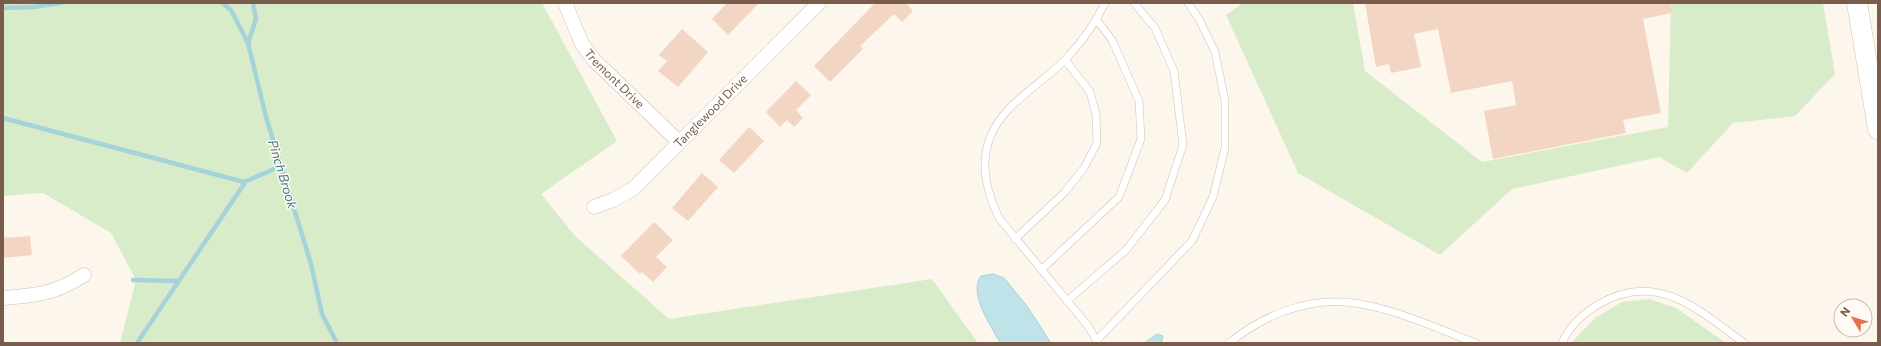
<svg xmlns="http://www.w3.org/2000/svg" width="1881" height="346" font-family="Commissioner,sans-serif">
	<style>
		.green { fill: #d8ecc9 }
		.water { fill: #bfe3e8; stroke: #a5d3da }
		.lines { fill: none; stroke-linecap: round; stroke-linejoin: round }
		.stream { stroke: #a5d3da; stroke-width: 4.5 }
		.building { fill: #f3d5c3 }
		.lane-casing { stroke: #d1beb0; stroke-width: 8 }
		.street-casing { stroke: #d1beb0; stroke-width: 15 }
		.secondary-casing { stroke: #d6c0b0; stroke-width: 21 }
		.lane { stroke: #fff; stroke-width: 7 }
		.street { stroke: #fff; stroke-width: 14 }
		.secondary { stroke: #fff; stroke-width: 20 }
		.labels { text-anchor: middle; stroke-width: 3; stroke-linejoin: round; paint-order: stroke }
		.street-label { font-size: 12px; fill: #7a5c4d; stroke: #fffaf3 }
		.water-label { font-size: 13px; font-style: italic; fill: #437c86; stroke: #fffaf3 }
	</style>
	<rect width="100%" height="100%" fill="#fdf6ec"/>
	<!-- green -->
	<g class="green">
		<path d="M3,3H542L617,141L541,194L575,236L669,319L932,279L978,343H120L136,280L111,233L43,193L3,196Z"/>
		<path d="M1243,3H1353L1365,71L1482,162L1668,127L1671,3H1823L1835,74L1795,116L1733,123L1687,173L1659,157L1512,189L1440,255L1298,173L1226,15Z"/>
		<path d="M1649,299L1676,308L1726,343H1571L1595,318L1622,302Z"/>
	</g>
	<!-- water -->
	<g class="water">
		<path d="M993,274L1004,278L1027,306L1051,343H1000C991,325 968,294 981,276Z"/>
		<path d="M1157,334L1163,336L1161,343H1144Z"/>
	</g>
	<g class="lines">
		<!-- stream -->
		<g class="stream">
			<path d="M222,3L231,10L248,43"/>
			<path d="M253,3L256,19L248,43L266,117L311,264L322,314L337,343"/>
			<path d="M3,8L33,7L61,3"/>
			<path d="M3,118L244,182L281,166"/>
			<path d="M133,280L179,281"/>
			<path d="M137,343L244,184"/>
		</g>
	</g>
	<!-- building -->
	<g class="building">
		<path d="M727,3H759L728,35L712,19Z"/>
		<path d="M875,3H906L913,11L902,22L894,14L860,46L863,49L830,82L814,66Z"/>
		<path d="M1365,3H1670L1672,13L1643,19L1661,113L1623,120L1626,133L1493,159L1484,111L1516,105L1512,81L1451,93L1438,29L1414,34L1421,67L1391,73L1389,64L1376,67Z"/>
		<path d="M682,29L708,52L678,87L658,71L667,61L659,55Z"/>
		<path d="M796,81L811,95L796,110L803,118L794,127L787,120L780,127L766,112Z"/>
		<path d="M749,127L764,141L734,173L719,160Z"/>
		<path d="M702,173L718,187L688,221L672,208Z"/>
		<path d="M654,222L673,240L656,257L667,267L653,282L642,272L640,274L621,256Z"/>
		<path d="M30,236L32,255L3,258V238Z"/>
	</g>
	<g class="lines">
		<!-- lane casing -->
		<g class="lane-casing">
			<g id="lane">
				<path d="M1015,239L1064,193L1084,168L1097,143L1096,114L1090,92L1065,60"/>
				<path d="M1041,270L1119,197L1141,139L1139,101L1112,40L1096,19"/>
				<path d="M1067,301L1126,250L1165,200L1183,145L1174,71L1155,28L1134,3"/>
				<path d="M1097,340L1192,241L1213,197L1225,148V101L1215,52L1199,19L1188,3"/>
				<path d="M1098,343L1088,326L999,218C981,180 977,144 1007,111C1024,92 1047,78 1065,60C1081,43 1095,24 1105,3"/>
				<path d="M1229,343C1261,317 1303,299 1344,302C1388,305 1435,328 1476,343"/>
				<path d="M1562,343C1569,326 1584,313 1599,304C1657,270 1699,310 1744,343"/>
			</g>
		</g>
		<!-- street casing -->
		<g class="street-casing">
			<g id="street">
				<path id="s1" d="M565,3L582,44L594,60L679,142"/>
				<path id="s2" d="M594,207L613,200L633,189L819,3"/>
				<path d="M3,298C37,295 55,294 84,275"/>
			</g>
		</g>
		<!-- secondary casing -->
		<g class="secondary-casing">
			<path id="secondary" d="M1857,3L1878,129"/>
		</g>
		<!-- lane -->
		<use href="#lane" class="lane"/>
		<!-- street -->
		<use href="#street" class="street"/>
		<!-- secondary -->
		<use href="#secondary" class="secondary"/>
	</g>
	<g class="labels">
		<!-- street labels -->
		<g class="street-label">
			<text dy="4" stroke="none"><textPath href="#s1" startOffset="92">Tremont Drive</textPath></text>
			<text dy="4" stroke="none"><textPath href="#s2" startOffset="153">Tanglewood Drive</textPath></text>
		</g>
		<!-- water labels -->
		<g class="water-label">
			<text transform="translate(283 174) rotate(73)" y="5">Pinch Brook</text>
		</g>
	</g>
	<!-- border -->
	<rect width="1881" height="346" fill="none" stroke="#7a5c4d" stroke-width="8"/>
	<!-- north arrow -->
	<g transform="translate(1853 318) rotate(308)"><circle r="19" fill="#fffaf3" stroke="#cabbb1"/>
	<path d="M0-3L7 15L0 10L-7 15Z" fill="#e76f51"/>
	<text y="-6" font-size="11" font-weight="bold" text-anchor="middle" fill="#7a5c4d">N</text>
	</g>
</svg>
